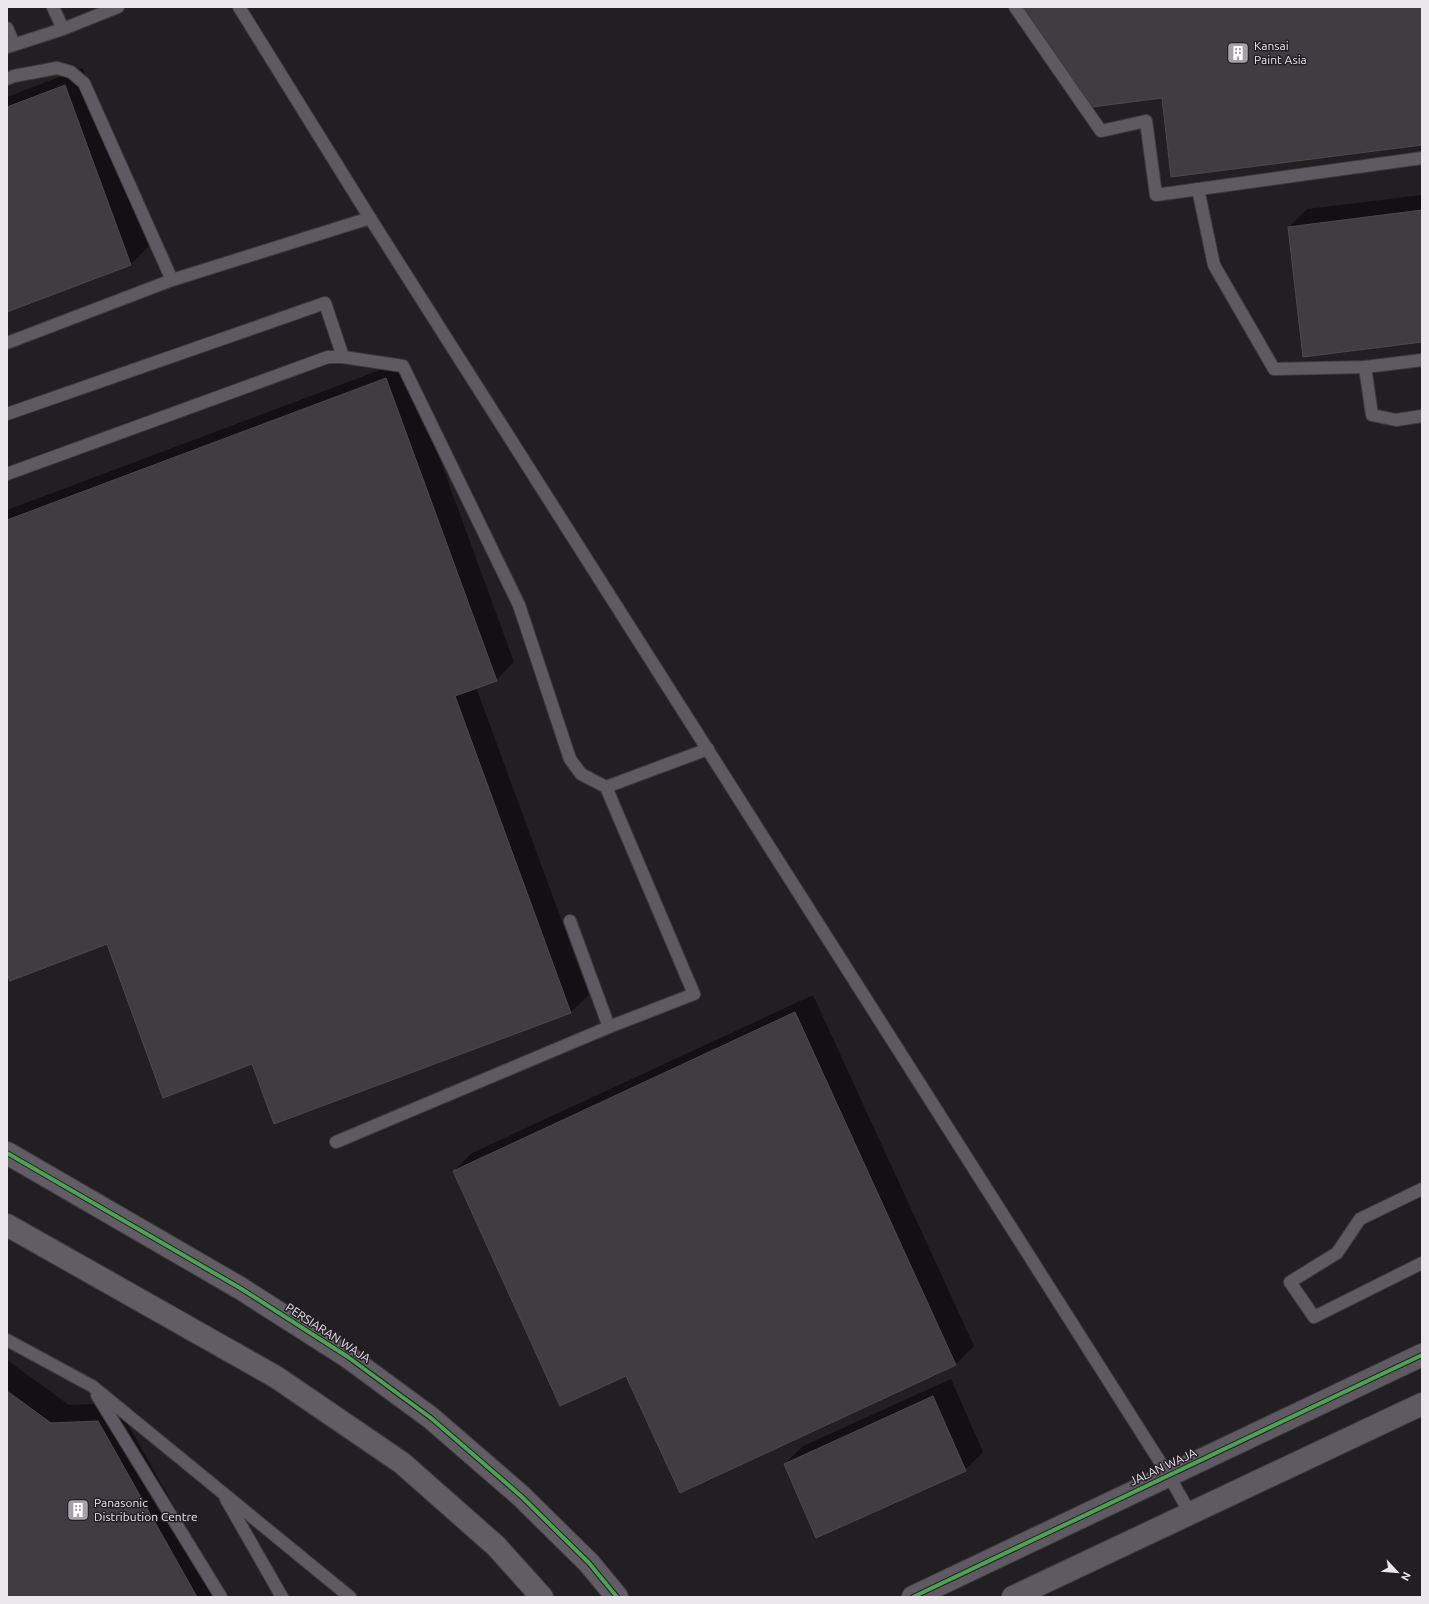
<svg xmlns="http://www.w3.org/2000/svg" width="1429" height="1604" font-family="Ubuntu,sans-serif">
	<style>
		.shadow { fill: #0007 }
		.building { fill: #3f3d41; stroke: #4b494c }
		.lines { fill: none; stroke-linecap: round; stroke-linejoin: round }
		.lane-casing { stroke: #3e3c3f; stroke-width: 14 }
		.street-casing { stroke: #3e3c3f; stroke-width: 24 }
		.secondary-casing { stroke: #3e3c3f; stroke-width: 24 }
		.lane { stroke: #5f5a61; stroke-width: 12 }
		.street { stroke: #5f5a61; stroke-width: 22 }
		.secondary { stroke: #625c65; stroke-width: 22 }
		.cycleway-casing { stroke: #231e25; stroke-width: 6 }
		.cycleway { stroke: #4ca352; stroke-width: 4 }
		.labels { text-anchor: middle; stroke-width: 3; stroke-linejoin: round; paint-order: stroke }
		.poi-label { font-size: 12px; fill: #ebe7ec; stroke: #231e25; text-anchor: start }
		.street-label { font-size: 12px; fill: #ebe7ec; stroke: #231e25 }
	</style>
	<rect width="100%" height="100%" fill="#221f24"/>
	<!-- shadow -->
	<g class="shadow">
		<path d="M83,68L149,246L131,264L7,311V97Z"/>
		<path d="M1422,195V341L1289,227L1307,209Z"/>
		<path d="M404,361L514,662L496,680L476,687L589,995L571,1012L108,943L7,971V510Z"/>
		<path d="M813,995L974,1346L956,1364L681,1492L627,1375L454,1171L472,1153Z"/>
		<path d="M7,1360L69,1405L116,1403L225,1597H7Z"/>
		<path d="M951,1379L983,1452L965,1470L785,1464L803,1446Z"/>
	</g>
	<!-- building -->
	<g class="building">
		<path d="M1021,7H1422V145L1171,177L1162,98L1092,107Z"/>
		<path d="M65,85L131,265L7,312V107Z"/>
		<path d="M1422,210V342L1303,357L1288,227Z"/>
		<path d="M386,378L497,681L455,696L571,1013L274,1124L252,1064L163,1098L107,944L10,981L7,974V520Z"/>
		<path d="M795,1012L956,1365L680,1493L626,1376L560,1406L453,1171Z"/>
		<path d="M7,1391L51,1423L98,1421L197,1597H7Z"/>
		<path d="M933,1396L966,1471L816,1538L784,1464Z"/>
	</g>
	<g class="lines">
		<!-- lane casing -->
		<g class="lane-casing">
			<g id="lane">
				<path d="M53,7L63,29"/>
				<path d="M239,7L370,218L1169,1476L1190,1513"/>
				<path d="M1015,7L1101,131L1146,121L1156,195L1422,158"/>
				<path d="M7,28L14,44"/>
				<path d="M7,47L63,29L118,7"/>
				<path d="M7,79L14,76L57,68L71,72L84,83L172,280"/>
				<path d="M1198,189L1214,265L1274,369L1365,367L1422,360"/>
				<path d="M7,343L172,280L370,218"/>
				<path d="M1365,367L1372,415L1396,420L1422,416"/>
				<path d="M7,414L325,303L343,357"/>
				<path d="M7,474L328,357H343L403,366L519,605L570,759L581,774L606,787L708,749"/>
				<path d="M570,921L609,1027"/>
				<path d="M336,1142L609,1027L694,994L606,787"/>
				<path d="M1422,1189L1360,1219L1337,1253L1290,1282L1314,1317L1422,1263"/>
				<path d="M7,1340L92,1386L350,1597"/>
				<path d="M97,1395L221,1597"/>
				<path d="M226,1499L282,1597"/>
			</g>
		</g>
		<!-- street casing -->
		<g class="street-casing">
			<g id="street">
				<path d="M913,1597L1422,1355"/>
				<path d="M1013,1597L1422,1404"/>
			</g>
		</g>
		<!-- secondary casing -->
		<g class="secondary-casing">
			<g id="secondary">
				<path d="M7,1153L240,1288L348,1357L431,1418L521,1496L589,1563L617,1597"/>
				<path d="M7,1225L276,1377L402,1463L496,1546L542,1597"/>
			</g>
		</g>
		<!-- lane -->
		<use href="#lane" class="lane"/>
		<!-- street -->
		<use href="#street" class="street"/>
		<!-- secondary -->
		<use href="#secondary" class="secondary"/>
		<!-- cycleway casing -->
		<g class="cycleway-casing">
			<g id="cycleway">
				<path d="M7,1153L240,1288L348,1357L431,1418L521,1496L589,1563L617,1597"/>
				<path d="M913,1597L1422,1355"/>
			</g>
		</g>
		<!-- cycleway -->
		<use href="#cycleway" class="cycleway"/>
	</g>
	<!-- icons -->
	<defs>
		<g id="building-square" transform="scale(1.15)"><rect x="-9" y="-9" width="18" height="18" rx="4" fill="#a5a1a6" stroke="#231e25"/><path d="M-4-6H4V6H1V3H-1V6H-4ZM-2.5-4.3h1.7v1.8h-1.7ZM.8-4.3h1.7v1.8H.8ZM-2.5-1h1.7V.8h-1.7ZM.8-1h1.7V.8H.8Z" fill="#fff"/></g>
	</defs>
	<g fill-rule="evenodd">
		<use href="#building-square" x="1238" y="53"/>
		<use href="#building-square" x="78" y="1510"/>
	</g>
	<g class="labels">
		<!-- poi labels -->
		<g class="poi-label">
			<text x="1254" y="50">Kansai<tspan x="1254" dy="14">Paint Asia</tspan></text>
			<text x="94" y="1507">Panasonic<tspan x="94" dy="14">Distribution Centre</tspan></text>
		</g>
		<!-- street labels -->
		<g class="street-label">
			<text transform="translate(328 1333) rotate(33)" y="4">PERSIARAN WAJA</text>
			<text transform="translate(1163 1467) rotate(-25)" y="4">JALAN WAJA</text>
		</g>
	</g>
	<!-- border -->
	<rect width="1429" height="1604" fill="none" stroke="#ebe7ec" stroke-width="16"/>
	<!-- north arrow -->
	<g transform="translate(1397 1572) rotate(116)" stroke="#231e25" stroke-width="3" paint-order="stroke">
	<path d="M0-3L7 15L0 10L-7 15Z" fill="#ebe7ec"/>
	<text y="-6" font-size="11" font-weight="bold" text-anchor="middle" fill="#ebe7ec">N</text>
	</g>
</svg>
